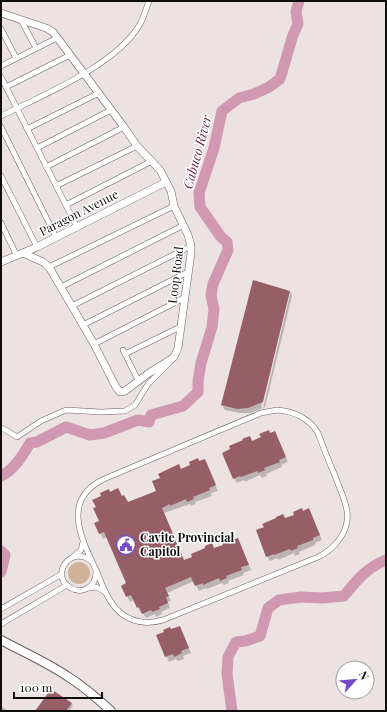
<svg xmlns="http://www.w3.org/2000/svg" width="387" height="712" font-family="'Playfair Display',serif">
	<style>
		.green { fill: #cfb299 }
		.shadow { fill: #0003; fill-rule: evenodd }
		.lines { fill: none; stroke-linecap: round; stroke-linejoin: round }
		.river { stroke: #d098b1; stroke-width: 11 }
		.building { fill: #965e67 }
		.minor-casing { stroke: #685f5e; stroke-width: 6 }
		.tertiary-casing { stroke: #685f5e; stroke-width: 8 }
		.primary-casing { stroke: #685f5e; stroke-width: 10 }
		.minor { stroke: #fff; stroke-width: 5 }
		.tertiary { stroke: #fff; stroke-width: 7 }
		.primary { stroke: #fff; stroke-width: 8 }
		.labels { text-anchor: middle; stroke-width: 3; stroke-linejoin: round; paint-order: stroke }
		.street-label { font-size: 12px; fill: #100d0d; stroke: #fff }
		.poi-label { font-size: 12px; font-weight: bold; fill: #100d0d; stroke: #fff; text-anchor: start }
		.water-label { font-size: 13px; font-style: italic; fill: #69264a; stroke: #fff }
	</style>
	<rect width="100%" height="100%" fill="#ece2e1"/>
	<!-- green -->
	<circle class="green" cx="79" cy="573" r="11"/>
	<!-- shadow -->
	<g class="shadow">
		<path d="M290,291L292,296L265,407L251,413H240L225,410L222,405ZM288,294H290L263,408L261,407Z"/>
		<path d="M275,432L288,462L281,465L282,467L266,474L267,476L262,478L260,475L245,482L244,480L237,483L234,478L252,442Z"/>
		<path d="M199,462L207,465L218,491L211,493L212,496L195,502L196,504L191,506L190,504L164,513L184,561L232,541L240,544L251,570L243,573L244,575L228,581L229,583L224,585L222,583L207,589L206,588L199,591L194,581L167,593L171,601L168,602L170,608L161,612L162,614L156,617L155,614L146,618L142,612L141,613L134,600L130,602L122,586L127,584L107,537L103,539L96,524L100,522L97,507L110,493L122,497L128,503L157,491L182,470Z"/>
		<path d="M303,512L311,514L322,540L315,543V545L299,552L300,554L295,556L294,553L278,560L277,558L270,561L267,556L286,519Z"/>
		<path d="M182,632L191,653L183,656L184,659L178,661L176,659L169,662L157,635Z"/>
		<path d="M51,690L72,704L73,706L69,711H36Z"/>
		<path d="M1,706L8,711H1Z"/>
	</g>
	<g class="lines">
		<!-- river -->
		<g class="river">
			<path d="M1,476C14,470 23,455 30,443L37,442L66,427L90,435L104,433L138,420L149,422L151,415L183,406L198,392V381L201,363L212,327L214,309L211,295L213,284L228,250L227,242L221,237L200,207L199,193L214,148L222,111L239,98L254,94L269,87L280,79L293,35L298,24L296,12L299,1"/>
			<path d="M1,551L5,555L1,572"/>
			<path d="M232,711L227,674L228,657L236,642L245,641L260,636L268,608L279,600L301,597L322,598L344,596C357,580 366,568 386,560"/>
		</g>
	</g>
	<!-- building -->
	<g class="building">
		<path d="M253,280L290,291L263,402L248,408L237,409L221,405Z"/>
		<path d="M269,430L270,433L275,431L286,457L279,460L280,462L264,468L265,470L258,473L257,471L241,477L240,476L233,479L222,453L230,449L229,446L243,440L242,439L250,436L252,441L261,437L259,434Z"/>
		<path d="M198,458L199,461L205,459L216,485L209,488L210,490L193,497L194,499L187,502L186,499L170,506V504L162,508L184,560L192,557L191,554L205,548V546L212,543L214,548L223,545L222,541L231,538L232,540L238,538L249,565L241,567L242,570L226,576L227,578L220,581L219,578L203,585V583L195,586L191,577L165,588L169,596L166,597L168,603L159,607L160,609L152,612L151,610L142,614L139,607L137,608L131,595L126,597L121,586L126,583L104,532L99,534L94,523L99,521L93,508L96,507L92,500L101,496L100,493L109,489L110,492L118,488L122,496L124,495L128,502L156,491L152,481L160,478L158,474L179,464L181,469L190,465L189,462Z"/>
		<path d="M302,508L303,511L309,508L320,535L313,538V540L297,546L298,548L291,551L290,549L274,555V554L266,557L256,530L264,527L262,524L276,518V517L283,514L285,518L294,515L293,512Z"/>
		<path d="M180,626L189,648L181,651L182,653L174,657L173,654L165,657L156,635L164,632L163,630L170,627L171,629Z"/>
		<path d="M51,689L72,703L66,711H35Z"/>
	</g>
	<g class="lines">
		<!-- minor casing -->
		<g class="minor-casing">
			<g id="minor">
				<path d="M21,20L36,48"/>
				<path d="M1,29L16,58"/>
				<path d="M1,66L57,38"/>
				<path d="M1,77L77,227"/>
				<path d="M6,87L70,55"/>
				<path d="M1,116C43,95 117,65 140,24C144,17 146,9 149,1"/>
				<path d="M1,127L56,237"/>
				<path d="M27,129L99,93"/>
				<path d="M37,148L111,110"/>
				<path d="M46,167L124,127"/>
				<path d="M1,176L37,247"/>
				<path d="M56,186L137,146"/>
				<path d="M66,205L152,161"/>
				<path d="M1,223L17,256"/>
				<path d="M49,267L174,206"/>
				<path d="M61,287L184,225"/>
				<path d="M72,306L191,246"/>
				<path d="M83,325L188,272"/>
				<path d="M94,344L184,298"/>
				<path d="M123,350L138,380"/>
				<path d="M125,354L180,327"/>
				<path d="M277,410C293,411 309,418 318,433C323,446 328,460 334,473C338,485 345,498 347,511C350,531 335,549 318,557L163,620C149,624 134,623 122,614C109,604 103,587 97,572C82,540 60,500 104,479L261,413Z"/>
				<path d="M1,429L2,428L17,437L41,421L66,410L101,412L125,411L135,405L148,384L169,363"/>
				<path d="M73,557L81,550L83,542"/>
				<path d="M91,561C70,544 49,577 71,588C76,591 81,591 86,589C93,586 96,579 96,571"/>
				<path d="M88,588L96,587L105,592"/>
				<path d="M1,609L62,574"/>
				<path d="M1,624L67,585"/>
			</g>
		</g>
		<!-- tertiary casing -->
		<g class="tertiary-casing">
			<g id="tertiary">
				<path d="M1,13L46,28L53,32L124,127L137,146L160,170L171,191L174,206L188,235L191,246V253L178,348L174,357L170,360L149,373L125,391L120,392L116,387L94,344L49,267L43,262L23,253"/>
				<path d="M1,262L37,247L166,182"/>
			</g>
		</g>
		<!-- primary casing -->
		<g class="primary-casing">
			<path id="primary" d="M1,640C23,652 46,662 67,676C83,686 97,698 111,711"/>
		</g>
		<!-- minor -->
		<use href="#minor" class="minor"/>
		<!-- tertiary -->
		<use href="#tertiary" class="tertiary"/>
		<!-- primary -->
		<use href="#primary" class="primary"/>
	</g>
	<!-- icons -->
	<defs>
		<g id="civic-ring" transform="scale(1)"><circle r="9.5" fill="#fff" stroke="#764dc6" stroke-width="1.5"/><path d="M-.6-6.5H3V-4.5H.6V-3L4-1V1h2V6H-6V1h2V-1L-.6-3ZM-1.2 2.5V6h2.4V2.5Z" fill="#764dc6"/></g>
	</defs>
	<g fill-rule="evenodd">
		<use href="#civic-ring" x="126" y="545"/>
	</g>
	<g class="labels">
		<!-- street labels -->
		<g class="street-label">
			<text transform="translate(79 213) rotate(-27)" y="4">Paragon Avenue</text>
			<text transform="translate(176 275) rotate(-83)" y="4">Loop Road</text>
		</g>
		<!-- poi labels -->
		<g class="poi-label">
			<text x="140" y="542">Cavite Provincial<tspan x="140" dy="14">Capitol</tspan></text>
		</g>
		<!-- water labels -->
		<g class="water-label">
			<text transform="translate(197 152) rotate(-75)" y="5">Cabuco River</text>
		</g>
	</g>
	<!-- border -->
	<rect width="387" height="712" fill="none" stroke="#100d0d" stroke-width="4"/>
	<!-- north arrow -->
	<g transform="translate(355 680) rotate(63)"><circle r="19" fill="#ffffff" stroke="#9f9e9e"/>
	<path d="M0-3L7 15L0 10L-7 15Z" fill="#764dc6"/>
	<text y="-6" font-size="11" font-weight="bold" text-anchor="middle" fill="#100d0d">N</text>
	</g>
	<!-- scale -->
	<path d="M14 692v6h88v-6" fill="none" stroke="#100d0d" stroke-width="2"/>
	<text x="20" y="692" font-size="12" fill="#100d0d" stroke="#ffffff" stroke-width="3" paint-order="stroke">100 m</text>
</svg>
